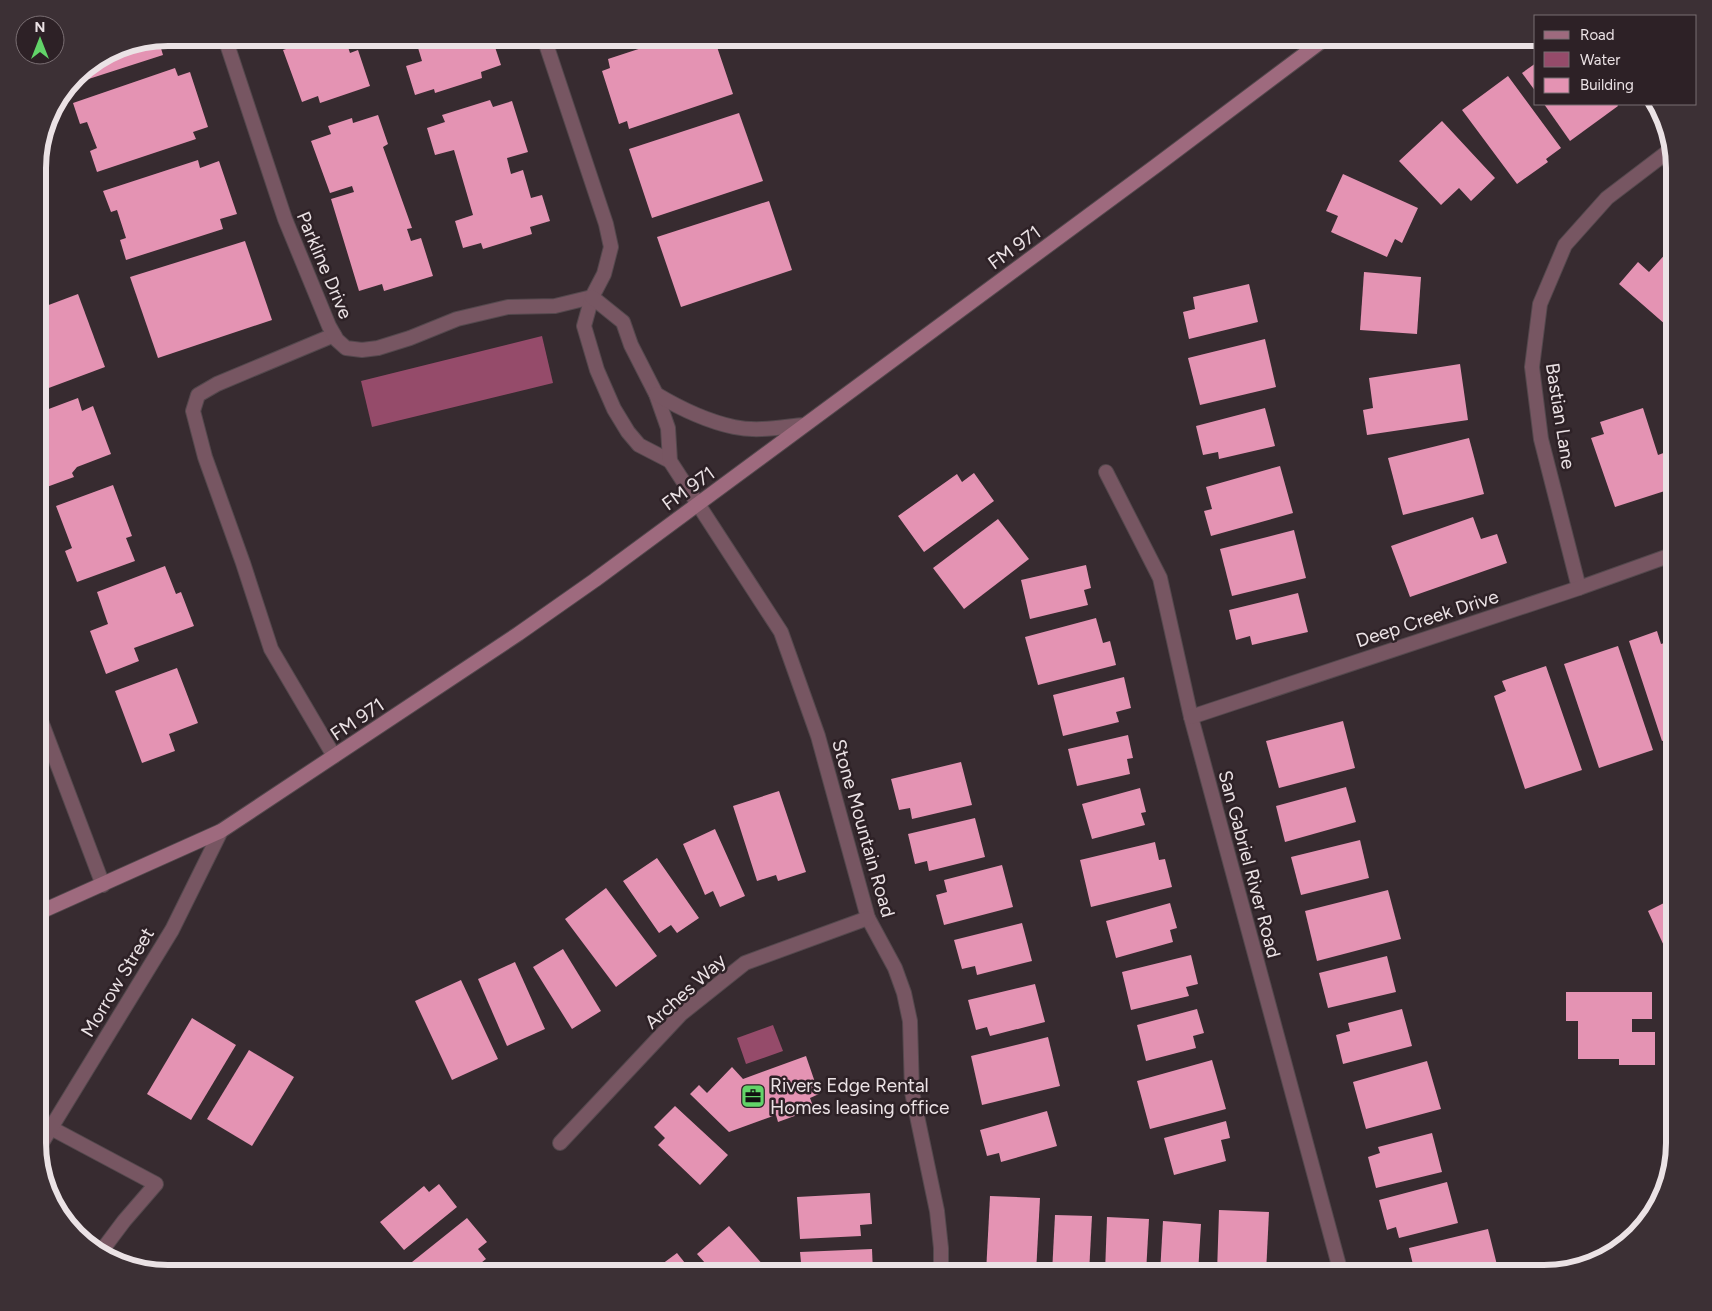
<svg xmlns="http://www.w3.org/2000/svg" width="1712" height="1311" font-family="Figtree,sans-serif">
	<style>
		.water { fill: #954b6a }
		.building { fill: #e493b3 }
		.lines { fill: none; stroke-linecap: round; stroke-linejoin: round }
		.service-casing { stroke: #54484d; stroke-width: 16 }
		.minor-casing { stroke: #54484d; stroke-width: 16 }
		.tertiary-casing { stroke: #54484d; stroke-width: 16 }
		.secondary-casing { stroke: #54484d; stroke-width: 16 }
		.service { stroke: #775662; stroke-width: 14 }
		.minor { stroke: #775662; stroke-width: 14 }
		.tertiary { stroke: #775662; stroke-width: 14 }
		.secondary { stroke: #9e6a7e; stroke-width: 14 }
		.labels { text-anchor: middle; stroke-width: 5; stroke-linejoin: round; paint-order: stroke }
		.street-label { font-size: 19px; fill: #ebe2e5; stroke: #2d2126 }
		.poi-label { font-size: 19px; fill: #ebe2e5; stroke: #2d2126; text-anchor: start }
		.rim { fill: none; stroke: #ebe2e5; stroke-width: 6 }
	</style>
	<rect width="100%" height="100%" fill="#372b30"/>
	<!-- water -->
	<g class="water">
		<path d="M542,336L553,383L372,427L361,381Z"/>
		<path d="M773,1025L783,1051L746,1064L737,1038Z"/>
	</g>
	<!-- building -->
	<g class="building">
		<path d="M168,38H175L176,40L160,45L163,55L70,85L82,70L118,47Z"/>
		<path d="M302,38H345L350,53L358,50L370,86L320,103L318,96L302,102L283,50L304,43Z"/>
		<path d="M415,38H478L479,42L492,38L501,65L481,72L482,78L435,93L434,89L415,95L406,66L422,61Z"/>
		<path d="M672,38H714L733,94L629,129L627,121L619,124L602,71L610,68L608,59Z"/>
		<path d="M1536,63V92L1522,73Z"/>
		<path d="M175,68L178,76L190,72L208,127L193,132L196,139L97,172L90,151L97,148L87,122L80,124L73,103Z"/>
		<path d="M1508,76L1561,148L1546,159L1548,162L1517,184L1462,110Z"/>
		<path d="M490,100L493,107L512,101L528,152L507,158L511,174L523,170L531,198L542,195L550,221L530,227L532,234L483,249L481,243L463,248L455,221L473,215L454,150L435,155L427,128L445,122L442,115Z"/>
		<path d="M1544,104H1617L1618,106L1570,141Z"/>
		<path d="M739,113L763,181L652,218L629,149Z"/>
		<path d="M378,115L388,144L383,147L412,228L407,229L411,241L421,238L433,276L384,291L382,284L359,291L331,199L354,192L352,186L330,193L311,141L331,134L328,126L352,118L353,123Z"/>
		<path d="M1442,121L1495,178L1471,201L1459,188L1441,205L1399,161Z"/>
		<path d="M198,160L200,168L219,161L237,214L220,219L223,229L126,260L120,240L126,238L117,210L111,212L103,191Z"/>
		<path d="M1343,174L1418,208L1402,243L1395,239L1387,257L1331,232L1338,216L1326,211Z"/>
		<path d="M769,201L792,270L681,307L657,237Z"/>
		<path d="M245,241L272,320L158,358L130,277Z"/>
		<path d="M1670,249L1674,252V332L1619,284L1638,262L1649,272Z"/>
		<path d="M1364,272L1421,277L1417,334L1360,330Z"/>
		<path d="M1249,284L1258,322L1189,339L1183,312L1195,309L1193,297Z"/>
		<path d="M78,294L105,367L38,392V309Z"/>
		<path d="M1265,339L1276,387L1200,405L1188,358Z"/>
		<path d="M1460,364L1468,420L1367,435L1363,410L1373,408L1369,378Z"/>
		<path d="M78,398L82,411L93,406L111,454L77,467L72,473L74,477L44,488L38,471V413Z"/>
		<path d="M1265,408L1275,446L1219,459L1218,452L1203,455L1196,426Z"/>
		<path d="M1643,408L1658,455L1669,451L1674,469V488L1615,507L1591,438L1604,434L1600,422Z"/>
		<path d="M1469,438L1484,494L1403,515L1388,458Z"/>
		<path d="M1280,466L1293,513L1211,536L1204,511L1212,509L1206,487Z"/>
		<path d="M974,473L994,501L924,552L898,516L957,474L962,482Z"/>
		<path d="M113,485L132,536L126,538L135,561L77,582L65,551L72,548L56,506Z"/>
		<path d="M1473,517L1481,539L1497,534L1507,563L1410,597L1391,546Z"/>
		<path d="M998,519L1029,559L964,609L933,568Z"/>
		<path d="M1294,530L1306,578L1232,596L1220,549Z"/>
		<path d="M1086,565L1091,588L1084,590L1088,605L1030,619L1021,580Z"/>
		<path d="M165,566L176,594L181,592L194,626L134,648L139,661L106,674L90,631L108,624L97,592Z"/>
		<path d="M1298,593L1308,632L1252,645L1250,636L1236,640L1229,610Z"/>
		<path d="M1096,618L1103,643L1110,641L1116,665L1038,685L1025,637Z"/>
		<path d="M1657,631L1661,644L1674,640V737L1662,741L1629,641Z"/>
		<path d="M1618,646L1653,750L1599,768L1564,664Z"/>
		<path d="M1546,666L1582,770L1525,789L1494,696L1506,691L1502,681Z"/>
		<path d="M177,668L198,723L169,734L175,751L142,763L115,691Z"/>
		<path d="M1124,677L1131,708L1116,712L1119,722L1063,736L1053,695Z"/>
		<path d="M1343,721L1355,768L1279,788L1266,741Z"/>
		<path d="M1128,735L1133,758L1127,759L1130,774L1077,786L1068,749Z"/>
		<path d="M961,762L972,805L912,819L910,808L899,810L891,779Z"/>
		<path d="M1346,787L1356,822L1285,842L1276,806Z"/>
		<path d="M1140,788L1146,812L1141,813L1145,825L1092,839L1082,804Z"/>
		<path d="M779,791L806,872L778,881L776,875L757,881L733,806Z"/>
		<path d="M975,818L985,857L929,871L927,861L915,864L908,834Z"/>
		<path d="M715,829L745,896L720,907L713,891L705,895L683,844Z"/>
		<path d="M1360,840L1369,878L1301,895L1291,857Z"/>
		<path d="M1155,842L1159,860L1165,859L1172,887L1091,907L1080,860Z"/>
		<path d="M657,858L699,918L677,933L671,925L659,933L623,881Z"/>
		<path d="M1002,865L1013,907L944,925L936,895L947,892L944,880Z"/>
		<path d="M606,888L657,956L616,987L565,919Z"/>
		<path d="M1388,890L1401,939L1317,961L1305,911Z"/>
		<path d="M1674,898V957L1670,959L1648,911Z"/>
		<path d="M1170,903L1177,928L1170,930L1173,942L1116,958L1106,921Z"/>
		<path d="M1022,923L1032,961L977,975L975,966L962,969L954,940Z"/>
		<path d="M563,949L601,1011L572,1029L533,967Z"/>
		<path d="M1191,955L1198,984L1186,987L1189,996L1131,1010L1122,972Z"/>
		<path d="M1387,956L1396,992L1328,1008L1319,973Z"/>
		<path d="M515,962L545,1029L507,1046L478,979Z"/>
		<path d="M461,980L498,1059L452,1080L415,1001Z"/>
		<path d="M1035,984L1045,1022L990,1036L987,1027L976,1030L968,1000Z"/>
		<path d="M1566,992H1652V1019H1632V1032H1655V1065H1619V1059H1578V1021H1566Z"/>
		<path d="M1197,1009L1204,1033L1193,1036L1196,1048L1146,1061L1137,1025Z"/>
		<path d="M1402,1009L1412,1046L1343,1064L1336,1035L1350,1031L1348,1023Z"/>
		<path d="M192,1018L236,1045L191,1120L147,1094Z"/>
		<path d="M1048,1037L1060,1086L982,1105L971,1056Z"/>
		<path d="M249,1050L294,1077L252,1146L207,1119Z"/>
		<path d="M806,1056L819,1094L810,1098L814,1109L778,1122L776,1115L729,1132L690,1094L699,1085L707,1093L732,1067L743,1079Z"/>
		<path d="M1212,1060L1226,1109L1150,1129L1137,1081Z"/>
		<path d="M1427,1061L1441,1109L1366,1129L1353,1082Z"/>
		<path d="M675,1106L728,1155L700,1185L658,1145L665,1138L654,1127Z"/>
		<path d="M1047,1111L1057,1146L1001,1162L999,1153L987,1156L980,1130Z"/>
		<path d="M1226,1121L1230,1138L1221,1140L1226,1161L1174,1175L1164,1138Z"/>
		<path d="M1432,1133L1442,1172L1376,1188L1368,1157L1380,1153L1378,1147Z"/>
		<path d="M1447,1182L1458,1223L1399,1238L1396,1227L1387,1230L1379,1200Z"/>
		<path d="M439,1184L457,1207L404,1250L380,1222L424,1186L429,1192Z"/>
		<path d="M870,1193L872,1224L860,1225L861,1236L800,1239L797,1197Z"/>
		<path d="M990,1196L1040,1198L1036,1273H986Z"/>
		<path d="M1219,1210L1269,1212L1266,1273H1217Z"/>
		<path d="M1055,1215L1092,1216L1089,1273H1052Z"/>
		<path d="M1107,1217L1149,1219L1146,1273H1105Z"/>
		<path d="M467,1218L487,1242L478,1249L486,1259L468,1273H421L412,1262Z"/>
		<path d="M1163,1221L1201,1224L1198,1273H1160Z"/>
		<path d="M729,1226L770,1273H714L697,1254Z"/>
		<path d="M1488,1229L1499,1273H1415L1409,1248Z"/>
		<path d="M872,1249L873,1273H802L800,1252Z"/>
		<path d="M677,1253L693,1273H650Z"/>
		<path d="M173,1267L184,1273H169Z"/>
	</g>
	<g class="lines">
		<!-- service casing -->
		<g class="service-casing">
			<path id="service" d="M334,335L217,384L198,395L193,411L205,457L243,563L271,649L334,756"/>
		</g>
		<!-- minor casing -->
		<g class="minor-casing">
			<g id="minor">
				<path d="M225,38L285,219L329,326L337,340L346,348L362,350L378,348L410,338L457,319L508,307L555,306L592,297"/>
				<path d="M544,38L606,224L611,247L604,274L592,297L584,326L597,370L614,409L628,432L639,445L670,461"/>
				<path d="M592,297L623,322L631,345L656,394L668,428L670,461L781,632L818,736L868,918L895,968L904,993L910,1021L912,1092L937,1211L941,1248V1273"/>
				<path d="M656,394C681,409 706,421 734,427C757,432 782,427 804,425"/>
				<path d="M1106,472L1160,578L1191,717L1341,1273"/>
				<path d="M1579,588L1541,439L1532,367L1540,304L1565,245L1607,198L1670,150"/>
				<path d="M38,713L103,885"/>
				<path d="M1191,717L1579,588L1674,554"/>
				<path d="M51,1128L156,1184L124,1221L100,1253"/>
				<path d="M560,1143L681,1014L745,963L868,918"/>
			</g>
		</g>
		<!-- tertiary casing -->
		<g class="tertiary-casing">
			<path id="tertiary" d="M38,1149L172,930L221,831"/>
		</g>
		<!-- secondary casing -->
		<g class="secondary-casing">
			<path id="secondary" d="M38,913L221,831L518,634L595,580L1157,165L1326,38"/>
		</g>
		<!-- service -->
		<use href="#service" class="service"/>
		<!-- minor -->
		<use href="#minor" class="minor"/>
		<!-- tertiary -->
		<use href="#tertiary" class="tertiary"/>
		<!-- secondary -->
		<use href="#secondary" class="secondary"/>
	</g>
	<!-- icons -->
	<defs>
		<g id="office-square" transform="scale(1.25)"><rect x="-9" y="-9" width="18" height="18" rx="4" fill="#62d469" stroke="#2d2126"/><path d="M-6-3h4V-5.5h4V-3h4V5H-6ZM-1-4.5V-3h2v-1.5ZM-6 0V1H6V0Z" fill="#111"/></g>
	</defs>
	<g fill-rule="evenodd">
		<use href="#office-square" x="753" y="1096"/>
	</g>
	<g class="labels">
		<!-- street labels -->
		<g class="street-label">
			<text transform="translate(1014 247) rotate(-36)" y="7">FM 971</text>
			<text transform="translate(325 265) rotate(67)" y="7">Parkline Drive</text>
			<text transform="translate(1561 416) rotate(81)" y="7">Bastian Lane</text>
			<text transform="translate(688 488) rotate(-36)" y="7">FM 971</text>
			<text transform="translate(1427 618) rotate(-18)" y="7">Deep Creek Drive</text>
			<text transform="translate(357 719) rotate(-34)" y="7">FM 971</text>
			<text transform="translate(864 828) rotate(74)" y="7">Stone Mountain Road</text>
			<text transform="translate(1250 864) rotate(75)" y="7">San Gabriel River Road</text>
			<text transform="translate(117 982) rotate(-59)" y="7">Morrow Street</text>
			<text transform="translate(685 991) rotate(-42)" y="7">Arches Way</text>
		</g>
		<!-- poi labels -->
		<g class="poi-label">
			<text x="770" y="1092">Rivers Edge Rental<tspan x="770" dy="22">Homes leasing office</tspan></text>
		</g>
	</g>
	<!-- crop -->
	<path d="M0 0H1712V1311H0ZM168 46H1544A122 122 0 0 1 1666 168V1143A122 122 0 0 1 1544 1265H168A122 122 0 0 1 46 1143V168A122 122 0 0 1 168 46Z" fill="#3c3035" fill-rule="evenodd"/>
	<path class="rim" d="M168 46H1544A122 122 0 0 1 1666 168V1143A122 122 0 0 1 1544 1265H168A122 122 0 0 1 46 1143V168A122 122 0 0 1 168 46Z"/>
	<!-- legend -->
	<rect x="1534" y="15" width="162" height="90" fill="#2d2126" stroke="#796e72"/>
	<rect x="1544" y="31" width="25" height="8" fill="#9e6a7e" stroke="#796e72"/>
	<text x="1580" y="40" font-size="15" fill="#ebe2e5">Road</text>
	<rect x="1544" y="52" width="25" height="15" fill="#954b6a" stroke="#796e72"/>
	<text x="1580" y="65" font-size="15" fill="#ebe2e5">Water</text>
	<rect x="1544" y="78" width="25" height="15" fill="#e493b3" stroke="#796e72"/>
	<text x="1580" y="90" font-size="15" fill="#ebe2e5">Building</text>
	<!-- north arrow -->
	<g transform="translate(40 40)"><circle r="24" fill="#2d2126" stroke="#796e72"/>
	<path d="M0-4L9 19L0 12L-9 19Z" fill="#62d469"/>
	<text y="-8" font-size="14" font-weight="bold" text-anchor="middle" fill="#ebe2e5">N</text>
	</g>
</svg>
